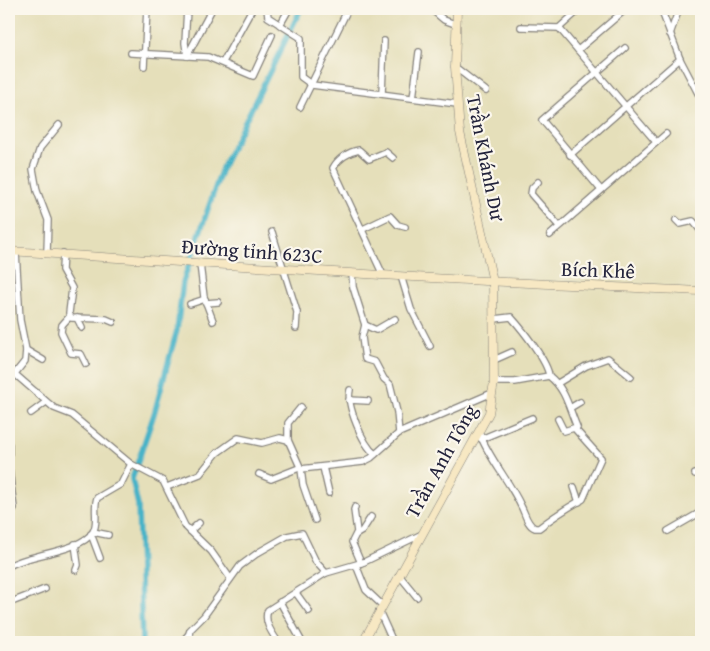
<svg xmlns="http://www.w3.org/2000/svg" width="710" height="651" font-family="'Gentium Book Plus',serif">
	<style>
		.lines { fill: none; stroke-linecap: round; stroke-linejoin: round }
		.canal { stroke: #49b3c7; stroke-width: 5.5 }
		.street-casing { stroke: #84807a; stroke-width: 8 }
		.secondary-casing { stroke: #84807a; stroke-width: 9 }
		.street { stroke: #fff; stroke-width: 5.5 }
		.secondary { stroke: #f7e8c3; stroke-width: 8 }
		.labels { text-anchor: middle; stroke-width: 4.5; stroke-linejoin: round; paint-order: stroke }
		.street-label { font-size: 20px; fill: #22223b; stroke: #fbf7ec }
	</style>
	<rect width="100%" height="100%" fill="#fbf7ec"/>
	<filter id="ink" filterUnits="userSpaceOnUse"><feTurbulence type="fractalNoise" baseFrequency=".02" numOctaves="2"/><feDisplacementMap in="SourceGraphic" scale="10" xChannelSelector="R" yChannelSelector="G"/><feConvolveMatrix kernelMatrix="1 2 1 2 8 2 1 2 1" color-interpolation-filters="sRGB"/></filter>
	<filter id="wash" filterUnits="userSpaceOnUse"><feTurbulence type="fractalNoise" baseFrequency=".0096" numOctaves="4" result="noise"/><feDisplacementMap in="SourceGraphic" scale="20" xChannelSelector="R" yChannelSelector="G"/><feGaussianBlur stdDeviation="1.12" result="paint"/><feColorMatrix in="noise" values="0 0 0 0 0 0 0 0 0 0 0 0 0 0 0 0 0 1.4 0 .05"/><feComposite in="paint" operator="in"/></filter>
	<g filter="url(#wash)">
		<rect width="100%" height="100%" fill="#e5dfba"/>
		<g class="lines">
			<!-- canal -->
			<path class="canal" d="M142,642L138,505L132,479L154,414L177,330L183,282L222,168L301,9"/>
		</g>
	</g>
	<g filter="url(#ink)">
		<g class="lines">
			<!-- street casing -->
			<g class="street-casing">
				<g id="street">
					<path d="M187,9L185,43L187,56"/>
					<path d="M267,9L268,17L301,38V77L312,85L457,104"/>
					<path d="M431,9L444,20L455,24"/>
					<path d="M580,9L559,28L656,142"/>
					<path d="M661,9L680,59L701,99"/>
					<path d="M280,25L289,9"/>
					<path d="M521,27L559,28"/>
					<path d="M670,34L679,9"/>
					<path d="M578,50L626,9"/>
					<path d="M131,53L208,57L253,76L272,35"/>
					<path d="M187,56L212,9"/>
					<path d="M223,62L252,9"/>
					<path d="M144,66L147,9"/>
					<path d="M455,67L486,91"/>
					<path d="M382,94L384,41"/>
					<path d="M413,98L419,52"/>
					<path d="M300,107L346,13"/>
					<path d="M570,155L680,59"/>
					<path d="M538,182L532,188L531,194L559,226"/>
					<path d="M601,190L542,120L625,48"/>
					<path d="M676,220L680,224L693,221L701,231"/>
					<path d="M363,229L390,216L398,225L405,227"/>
					<path d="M272,232L297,312L296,328"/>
					<path d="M550,235L666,134"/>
					<path d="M47,253L48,220L37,191L33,169L40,148L59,125"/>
					<path d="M63,253L62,270L72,288L69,313L71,318L106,319L113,322"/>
					<path d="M200,264L204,297L213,321"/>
					<path d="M352,273L353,287L365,325L362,337L365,359L375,362L384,379L390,384L397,412L399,433"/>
					<path d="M383,275L333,168C338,159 348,152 359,150L369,159L386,152L393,158"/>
					<path d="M401,276L411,309L430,346"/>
					<path d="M206,303L218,302"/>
					<path d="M190,304L205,299"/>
					<path d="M70,316L62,325L61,332L71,353L81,354L86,364"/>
					<path d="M77,318L82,328"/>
					<path d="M494,319L511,317C522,329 548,362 549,376C566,389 569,409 577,427L564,431L558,419"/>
					<path d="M365,325L376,330L395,319"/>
					<path d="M26,350L43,360"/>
					<path d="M494,360L512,352"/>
					<path d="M16,375L54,408L72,415L131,464L163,481L185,526L211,551L230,578"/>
					<path d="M9,381L25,361L26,350L20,320L16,252"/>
					<path d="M494,382H515L549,376"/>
					<path d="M558,383L586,366L608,358L631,377"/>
					<path d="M350,390C346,405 363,445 375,454"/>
					<path d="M349,400L368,401"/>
					<path d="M570,408L580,402"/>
					<path d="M31,413L46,402"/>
					<path d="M479,432C489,459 509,480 521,506C525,513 527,525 535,528H539C553,517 569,507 583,499L601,458L575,429"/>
					<path d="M481,439L532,418"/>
					<path d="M288,440V423L301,407"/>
					<path d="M9,445V455"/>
					<path d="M323,467L329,493"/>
					<path d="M9,469L14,508L9,515"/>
					<path d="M301,469L303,485L315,520"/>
					<path d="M259,474L271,479L299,468"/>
					<path d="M695,474L701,472"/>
					<path d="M167,487L200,474L217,453L238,438L262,443L280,438L288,440L301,469L363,462L371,458L399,433L492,393"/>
					<path d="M574,487L579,502"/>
					<path d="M355,507L354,510L357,532L352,542L361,563"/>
					<path d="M190,531L199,523"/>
					<path d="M668,531L701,512"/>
					<path d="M93,532L108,535"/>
					<path d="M91,534L100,558"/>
					<path d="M357,534L362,531L371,517"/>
					<path d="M75,544L78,565L76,570"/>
					<path d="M356,565L366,590L382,605"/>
					<path d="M9,566C28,554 80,552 93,532C99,522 93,509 97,498L121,484L131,464"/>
					<path d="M399,575L417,597"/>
					<path d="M296,593L309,611"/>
					<path d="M280,602L302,642"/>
					<path d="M9,603L45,589"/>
					<path d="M379,611L393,642"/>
					<path d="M182,642L189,634"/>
					<path d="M193,642L189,634L190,630L204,616L240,566L259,552L287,536L302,533L316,562L326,573L364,562L420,535"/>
					<path d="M278,642C272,633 263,621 268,610L326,573"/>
				</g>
			</g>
			<!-- secondary casing -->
			<g class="secondary-casing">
				<g id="secondary">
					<path d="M9,251C133,258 257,268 381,275C488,282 595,286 701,291"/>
					<path d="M363,642L489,413L494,382L493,282L460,132L455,67L457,9"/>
				</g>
			</g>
			<!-- street -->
			<use href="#street" class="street"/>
			<!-- secondary -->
			<use href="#secondary" class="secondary"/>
		</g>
	</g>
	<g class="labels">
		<!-- street labels -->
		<g class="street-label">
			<text transform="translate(486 158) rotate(79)" y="7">Trần Khánh Dư</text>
			<text transform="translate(252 251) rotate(4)" y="7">Đường tỉnh 623C</text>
			<text transform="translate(598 270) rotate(2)" y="7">Bích Khê</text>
			<text transform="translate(441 461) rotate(-61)" y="7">Trần Anh Tông</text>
		</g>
	</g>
	<!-- margin -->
	<rect width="710" height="651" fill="none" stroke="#fbf7ec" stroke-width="30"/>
</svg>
